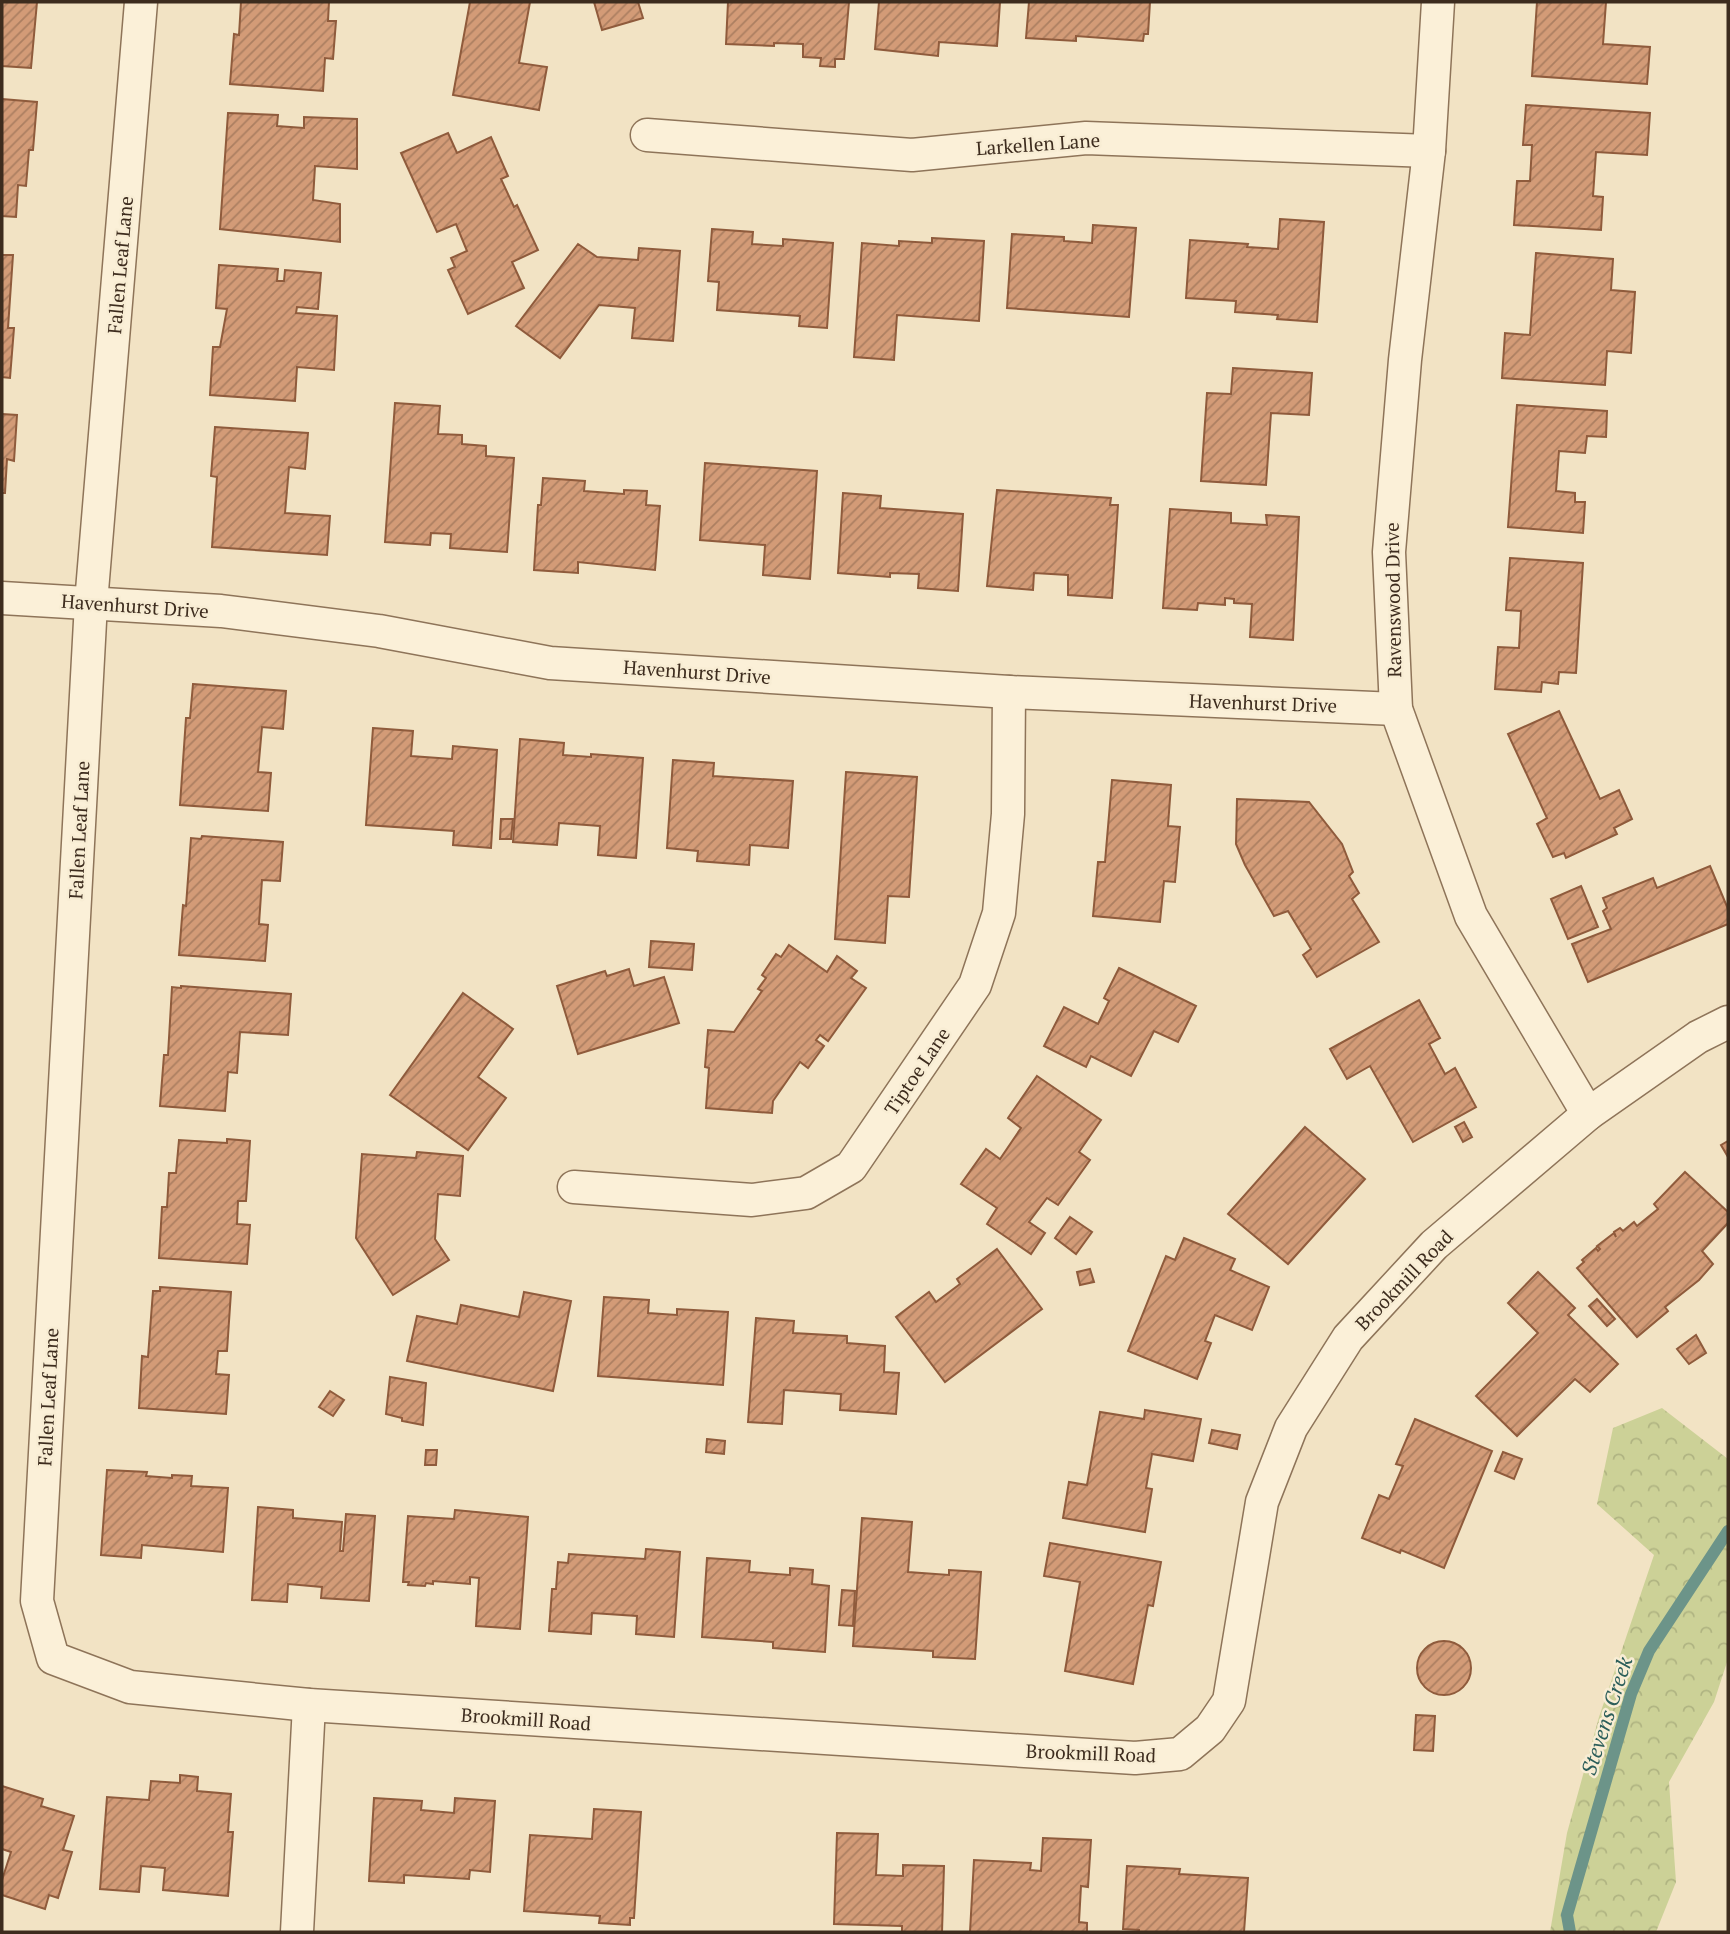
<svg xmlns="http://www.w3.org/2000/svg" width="1730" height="1934" font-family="'PT Serif',serif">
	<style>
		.forest { fill: url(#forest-crowns) }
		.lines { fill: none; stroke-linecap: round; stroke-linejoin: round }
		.stream { stroke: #6c9489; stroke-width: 12 }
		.building { fill: url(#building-hatch); stroke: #8f5b3c; stroke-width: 2 }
		.minor-casing { stroke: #8e7459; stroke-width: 35 }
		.minor { stroke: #fbf0d8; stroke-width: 32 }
		.labels { text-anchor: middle; stroke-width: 5; stroke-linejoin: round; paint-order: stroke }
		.street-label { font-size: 19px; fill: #3d2c1e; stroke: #f8edd4 }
		.water-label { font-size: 21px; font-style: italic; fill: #2c5e5a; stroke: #f8edd4 }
	</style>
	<defs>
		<pattern id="forest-crowns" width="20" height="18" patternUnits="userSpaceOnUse" patternTransform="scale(1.75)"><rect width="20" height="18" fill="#ccd197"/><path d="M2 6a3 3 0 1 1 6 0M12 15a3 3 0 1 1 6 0" fill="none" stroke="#b0b482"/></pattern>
		<pattern id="building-hatch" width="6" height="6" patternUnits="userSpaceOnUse" patternTransform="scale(1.75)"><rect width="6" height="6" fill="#d39b77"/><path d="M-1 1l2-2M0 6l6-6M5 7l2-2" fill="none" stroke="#ac7f61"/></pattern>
	</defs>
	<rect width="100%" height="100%" fill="#f2e3c4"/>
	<!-- forest -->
	<path class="forest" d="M1662,1408L1728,1459V1659L1714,1702L1669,1782L1676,1882L1656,1932H1550L1567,1833L1599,1717L1654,1555L1597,1504L1613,1428Z"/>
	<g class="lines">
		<!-- stream -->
		<path class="stream" d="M1570,1932L1567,1915L1631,1694L1649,1651L1728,1531"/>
	</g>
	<!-- building -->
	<g class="building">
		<path d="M2,2H37L31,68L2,66Z"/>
		<path d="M241,2H329L328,21H336L333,59L325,58L323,91L230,84L234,34L239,35Z"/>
		<path d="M470,2H530L519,63L547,67L539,110L453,95Z"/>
		<path d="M594,2H638L643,18L602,30Z"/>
		<path d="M728,2H849L844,59H835V67L820,66L821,58L803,57V44L774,43V46L726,44Z"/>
		<path d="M879,2H1000L997,46L939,42L938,56L875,49Z"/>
		<path d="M1029,2H1150L1148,34H1144L1143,41L1076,36V41L1026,38Z"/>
		<path d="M1537,2H1612H1606L1603,44L1650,47L1647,84L1532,76Z"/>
		<path d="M2,99L37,102L33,150H29L26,186L18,185L16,217L2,216Z"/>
		<path d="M1526,105L1650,113L1647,155L1596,152L1593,196L1603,197L1601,230L1514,225L1517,181H1530L1532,145H1523Z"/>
		<path d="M228,113L278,115L277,126L304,128V117L357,119V169L315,166L313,200L340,204V242L220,229Z"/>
		<path d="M448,133L457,153L491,137L508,176L501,179L514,207L517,205L538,250L512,262L524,288L468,314L448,270L455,267L451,258L467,251L456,224L437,232L401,153Z"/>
		<path d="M1280,219L1324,222L1317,322L1277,319L1278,315L1235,312L1236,301L1186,298L1190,240L1248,244L1247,247L1278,249Z"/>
		<path d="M1093,225L1136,228L1129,317L1007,308L1012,234L1064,237V241L1092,243Z"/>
		<path d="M712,229L753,232L752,244L783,246V239L833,243L827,328L799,326L800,316L717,310L719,282L708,281Z"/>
		<path d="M932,238L984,241L979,321L897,315L894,360L854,357L862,243L899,246V241L932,243Z"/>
		<path d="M578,244L597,257L638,260L639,248L680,251L673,341L632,338L635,308L599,305L560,358L516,326Z"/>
		<path d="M1536,253L1613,259L1611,290L1635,292L1631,353L1607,351L1605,385L1502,378L1505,333L1530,335Z"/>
		<path d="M2,255H13L8,328H14L10,378L2,377Z"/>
		<path d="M219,265L278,269L277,281H284L285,270L321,273L318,309L297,307L296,313L337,316L334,370L297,367L295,401L210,395L213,347H220L227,309L216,308Z"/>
		<path d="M1233,368L1312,373L1309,415L1271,413L1266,485L1201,481L1207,393L1231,394Z"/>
		<path d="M395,403L440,406L438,434L462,435V444L486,446V456L514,458L507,552L450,548L451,534L431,533L430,545L385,542Z"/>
		<path d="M1517,405L1607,411L1606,437L1587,436L1585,453L1559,451L1556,491L1575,493V502H1585L1583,533L1508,527Z"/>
		<path d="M2,414L17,415L14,461L7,459L5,493H2Z"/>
		<path d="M215,427L308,433L305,469L289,467L285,513L330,516L327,555L212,547L217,477L211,476Z"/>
		<path d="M705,463L817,471L810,579L763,575L765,545L700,540Z"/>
		<path d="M543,478L585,481L584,491L624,494V490L647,491L646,505L660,506L655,570L578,562V573L534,570L538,505H541Z"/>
		<path d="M997,490L1111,498L1110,505H1118L1112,598L1068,595V575L1034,573L1033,590L987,586Z"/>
		<path d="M843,493L881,496L880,508L963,514L958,591L918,588L919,574L890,573V577L838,573Z"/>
		<path d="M1170,509L1231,513V523L1267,525L1266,515L1299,517L1293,640L1250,637L1252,604L1234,603V599L1225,598V605L1198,603L1197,610L1163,608Z"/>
		<path d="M1510,558L1583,563L1576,673L1559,672L1558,684L1542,682L1541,692L1495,689L1498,647L1519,648L1521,611L1506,610Z"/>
		<path d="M193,684L286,691L283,729L262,727L258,772L271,773L268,811L180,805L186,718H190Z"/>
		<path d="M1559,711L1600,799L1619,790L1632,819L1614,828L1617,834L1566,858L1564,853L1553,857L1537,824L1547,818L1508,734Z"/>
		<path d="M373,728L413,731L411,756L452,759L453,746L497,750L491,848L453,845L454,831L366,825Z"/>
		<path d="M520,739L564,743L563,755L591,757V754L643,758L636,858L598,855L600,826L559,823L557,845L513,842Z"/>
		<path d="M673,760L714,763L713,776L793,781L788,848L750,845L749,865L697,861L698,851L667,848Z"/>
		<path d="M846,772L917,777L909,897L888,896L885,943L835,939Z"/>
		<path d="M1112,780L1171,785L1168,826L1180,827L1175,882L1164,881L1160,922L1093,916L1098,862H1105Z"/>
		<path d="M1237,799L1309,802L1342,844L1353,872L1349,876L1359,893L1352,899L1379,942L1317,977L1303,955L1311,949L1288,911L1274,916L1245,865L1236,844Z"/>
		<path d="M501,819H513L511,839H500Z"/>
		<path d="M202,836L283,842L280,881L262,880L259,924L268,925L265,961L179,955L183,905L186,906L191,838L201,839Z"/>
		<path d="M1710,866L1728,909V924L1588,982L1572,944L1611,929L1603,911L1607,908L1603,898L1653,878L1657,888Z"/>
		<path d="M1581,886L1598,927L1568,939L1551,899Z"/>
		<path d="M651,941L694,944L692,970L649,967Z"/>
		<path d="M789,945L827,972L837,956L857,971L851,978L866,988L828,1041L820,1035L816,1040L824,1046L808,1068L800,1062L773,1101L772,1113L706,1108L709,1068L705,1067L708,1030L734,1032L762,991L758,989L766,978L762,975L776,954L781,957Z"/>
		<path d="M1119,968L1196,1006L1178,1042L1154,1031L1131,1076L1091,1056L1086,1067L1044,1046L1064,1007L1098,1024L1109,1001L1104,998Z"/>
		<path d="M629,969L634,986L664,977L679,1023L578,1054L557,986L605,971L607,976Z"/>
		<path d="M181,986L291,994L288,1035L240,1032L237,1073L228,1072L225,1111L160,1106L164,1055H168L172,987L181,988Z"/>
		<path d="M463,993L513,1029L478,1077L506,1098L468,1150L390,1095Z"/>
		<path d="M1419,1000L1440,1038L1429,1044L1445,1074L1455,1068L1476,1107L1413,1142L1370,1066L1347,1079L1330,1049Z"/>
		<path d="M1037,1076L1101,1120L1079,1152L1090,1160L1058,1205L1047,1198L1029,1222L1045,1233L1031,1254L987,1224L997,1208L961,1184L986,1149L1000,1159L1021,1128L1008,1118Z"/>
		<path d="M1464,1122L1472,1137L1463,1142L1455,1127Z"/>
		<path d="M1305,1127L1365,1179L1288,1264L1228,1214Z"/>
		<path d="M227,1139L250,1141L246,1201H238L237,1224L250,1225L247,1264L159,1258L162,1207H167L169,1173H176L179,1140L227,1143Z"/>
		<path d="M1728,1141V1157L1721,1145Z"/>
		<path d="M417,1152L463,1156L460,1196L438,1194L435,1239L449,1260L393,1295L356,1238L362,1154L416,1158Z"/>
		<path d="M1685,1172L1728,1212V1223L1702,1251L1713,1264L1699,1280L1665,1307L1668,1311L1637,1337L1577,1268L1584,1262L1582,1260L1596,1248L1598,1251L1600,1249L1597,1246L1614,1233L1616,1237L1614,1232L1620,1228L1623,1231L1634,1222L1637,1226L1658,1209L1654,1204Z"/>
		<path d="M1070,1217L1092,1232L1076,1254L1055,1238Z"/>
		<path d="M1184,1238L1235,1259L1230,1270L1269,1287L1252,1330L1215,1315L1205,1341L1211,1343L1197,1379L1128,1351L1166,1256L1175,1260Z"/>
		<path d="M997,1249L1042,1309L945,1382L896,1317L929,1292L936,1302L960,1284L957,1279Z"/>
		<path d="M1090,1269L1094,1282L1080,1285L1077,1272Z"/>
		<path d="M1538,1272L1575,1308L1568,1315L1618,1364L1590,1392L1575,1379L1517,1436L1476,1396L1538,1333L1508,1303Z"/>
		<path d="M160,1287L231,1292L227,1351H218L216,1374L229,1375L226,1414L139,1408L142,1356L148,1357L153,1291H160Z"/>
		<path d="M524,1292L571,1301L553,1391L407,1361L417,1316L457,1324L461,1305L519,1317Z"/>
		<path d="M604,1297L649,1300L648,1313L677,1315V1309L728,1312L723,1385L598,1376Z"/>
		<path d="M1597,1299L1615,1319L1607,1326L1589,1306Z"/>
		<path d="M756,1318L794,1321L793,1333L847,1336V1343L885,1346L884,1372L899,1373L896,1414L840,1410L841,1394L784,1390L782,1424L748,1422Z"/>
		<path d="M1696,1335L1706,1353L1689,1364L1677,1349Z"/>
		<path d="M390,1377L426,1383L423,1425L402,1421V1418L386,1414Z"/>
		<path d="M330,1391L344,1400L333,1416L319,1407Z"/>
		<path d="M1145,1410L1201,1419L1193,1461L1152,1454L1146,1488L1152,1489L1145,1532L1063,1518L1069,1482L1087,1485L1100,1412L1144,1419Z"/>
		<path d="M1415,1419L1492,1451L1444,1568L1401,1550L1400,1553L1362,1538L1379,1495L1389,1499L1403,1466L1396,1464Z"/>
		<path d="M1212,1430L1240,1435L1237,1449L1209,1443Z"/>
		<path d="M707,1439L725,1441L724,1454L706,1452Z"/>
		<path d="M426,1450H437L436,1465H425Z"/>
		<path d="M1503,1452L1522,1459L1514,1479L1495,1471Z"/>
		<path d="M107,1470L147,1472L146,1476L172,1478V1475L192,1476L191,1486L228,1488L223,1552L142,1545L141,1558L101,1555Z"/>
		<path d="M258,1507L293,1510V1518L342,1522L340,1551H343L346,1514L375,1516L369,1601L321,1598L322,1587L288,1584L287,1602L252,1600Z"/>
		<path d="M455,1510L528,1517L520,1629L476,1626L479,1578L470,1577V1584L433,1581V1584L426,1583L425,1586L408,1585L409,1582H403L408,1516L454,1519Z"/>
		<path d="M862,1518L912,1522L908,1572L949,1575V1570L981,1572L975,1659L933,1657V1651L853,1646Z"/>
		<path d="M1050,1543L1161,1562L1153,1606L1148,1605L1133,1684L1065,1671L1080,1582L1044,1576Z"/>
		<path d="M646,1549L680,1552L674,1637L636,1634L637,1616L592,1613L591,1634L549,1631L552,1589H556L558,1562L568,1563L569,1554L645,1559Z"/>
		<path d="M707,1558L750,1561L749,1572L790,1575V1568L813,1570L812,1584L829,1586L825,1652L773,1648V1642L702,1637Z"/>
		<path d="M842,1590L855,1591L853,1626L839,1625Z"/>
		<circle cx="1444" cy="1668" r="27"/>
		<path d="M1416,1715L1435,1716L1433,1751L1414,1750Z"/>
		<path d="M180,1775L198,1777L197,1791L231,1794L228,1832H233L228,1896L163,1890L165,1868L141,1866L139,1892L100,1889L107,1797L149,1800L151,1781L180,1783Z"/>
		<path d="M2,1786L43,1799L41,1806L74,1816L63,1850L72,1852L58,1898L49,1895L45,1909L2,1895V1880L11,1852L2,1849Z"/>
		<path d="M374,1798L422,1801L421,1810L454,1813L455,1798L495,1801L490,1872L470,1870L469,1879L404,1875V1883L369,1881Z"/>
		<path d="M594,1809L641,1812L634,1918H630V1925L599,1923L600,1916L524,1911L530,1835L592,1839Z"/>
		<path d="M837,1833L878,1834L876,1875L903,1876V1865L944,1866L942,1932H902V1926L834,1924Z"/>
		<path d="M1043,1838L1091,1840L1088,1887L1081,1886L1079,1922L1087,1923V1932H970L974,1860L1031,1863L1030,1870L1041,1871Z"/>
		<path d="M1127,1866L1180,1869L1179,1874L1248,1878L1244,1932H1139V1930L1123,1929Z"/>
	</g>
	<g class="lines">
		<!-- minor casing -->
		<g class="minor-casing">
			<g id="minor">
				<path d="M141,2L91,603L37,1601L53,1658L130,1687L309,1705L1135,1758L1180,1754L1210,1729L1229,1701L1262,1502L1291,1428L1348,1338L1434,1245L1588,1114L1698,1037L1728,1022"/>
				<path d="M1438,2L1429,151L1405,360L1389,552L1396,709L1471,916L1588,1114"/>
				<path d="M647,135L912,155L1086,138L1429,151"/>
				<path d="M2,598L221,611L379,631L550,663L1009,692L1396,709"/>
				<path d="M574,1187L752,1200L806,1193L851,1167L975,985L999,913L1008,814L1009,692"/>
				<path d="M297,1932L309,1705"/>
			</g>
		</g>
		<!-- minor -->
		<use href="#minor" class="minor"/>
	</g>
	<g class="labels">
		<!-- street labels -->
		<g class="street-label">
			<text transform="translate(1038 144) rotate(-4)" y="7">Larkellen Lane</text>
			<text transform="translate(120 265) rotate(-85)" y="7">Fallen Leaf Lane</text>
			<text transform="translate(1393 600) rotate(-91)" y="7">Ravenswood Drive</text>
			<text transform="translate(135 606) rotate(4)" y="7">Havenhurst Drive</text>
			<text transform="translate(697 672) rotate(4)" y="7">Havenhurst Drive</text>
			<text transform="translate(1263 703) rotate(2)" y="7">Havenhurst Drive</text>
			<text transform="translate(79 830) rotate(-87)" y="7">Fallen Leaf Lane</text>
			<text transform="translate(917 1071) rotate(-56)" y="7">Tiptoe Lane</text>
			<text transform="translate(1404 1280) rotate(-46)" y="7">Brookmill Road</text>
			<text transform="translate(48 1397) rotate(-87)" y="7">Fallen Leaf Lane</text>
			<text transform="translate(526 1719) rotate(4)" y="7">Brookmill Road</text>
			<text transform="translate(1091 1753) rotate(2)" y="7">Brookmill Road</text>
		</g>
		<!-- water labels -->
		<g class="water-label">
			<text transform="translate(1607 1716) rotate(-72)" y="7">Stevens Creek</text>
		</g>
	</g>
	<!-- border -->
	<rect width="1730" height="1934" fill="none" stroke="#3d2c1e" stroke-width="7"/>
</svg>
